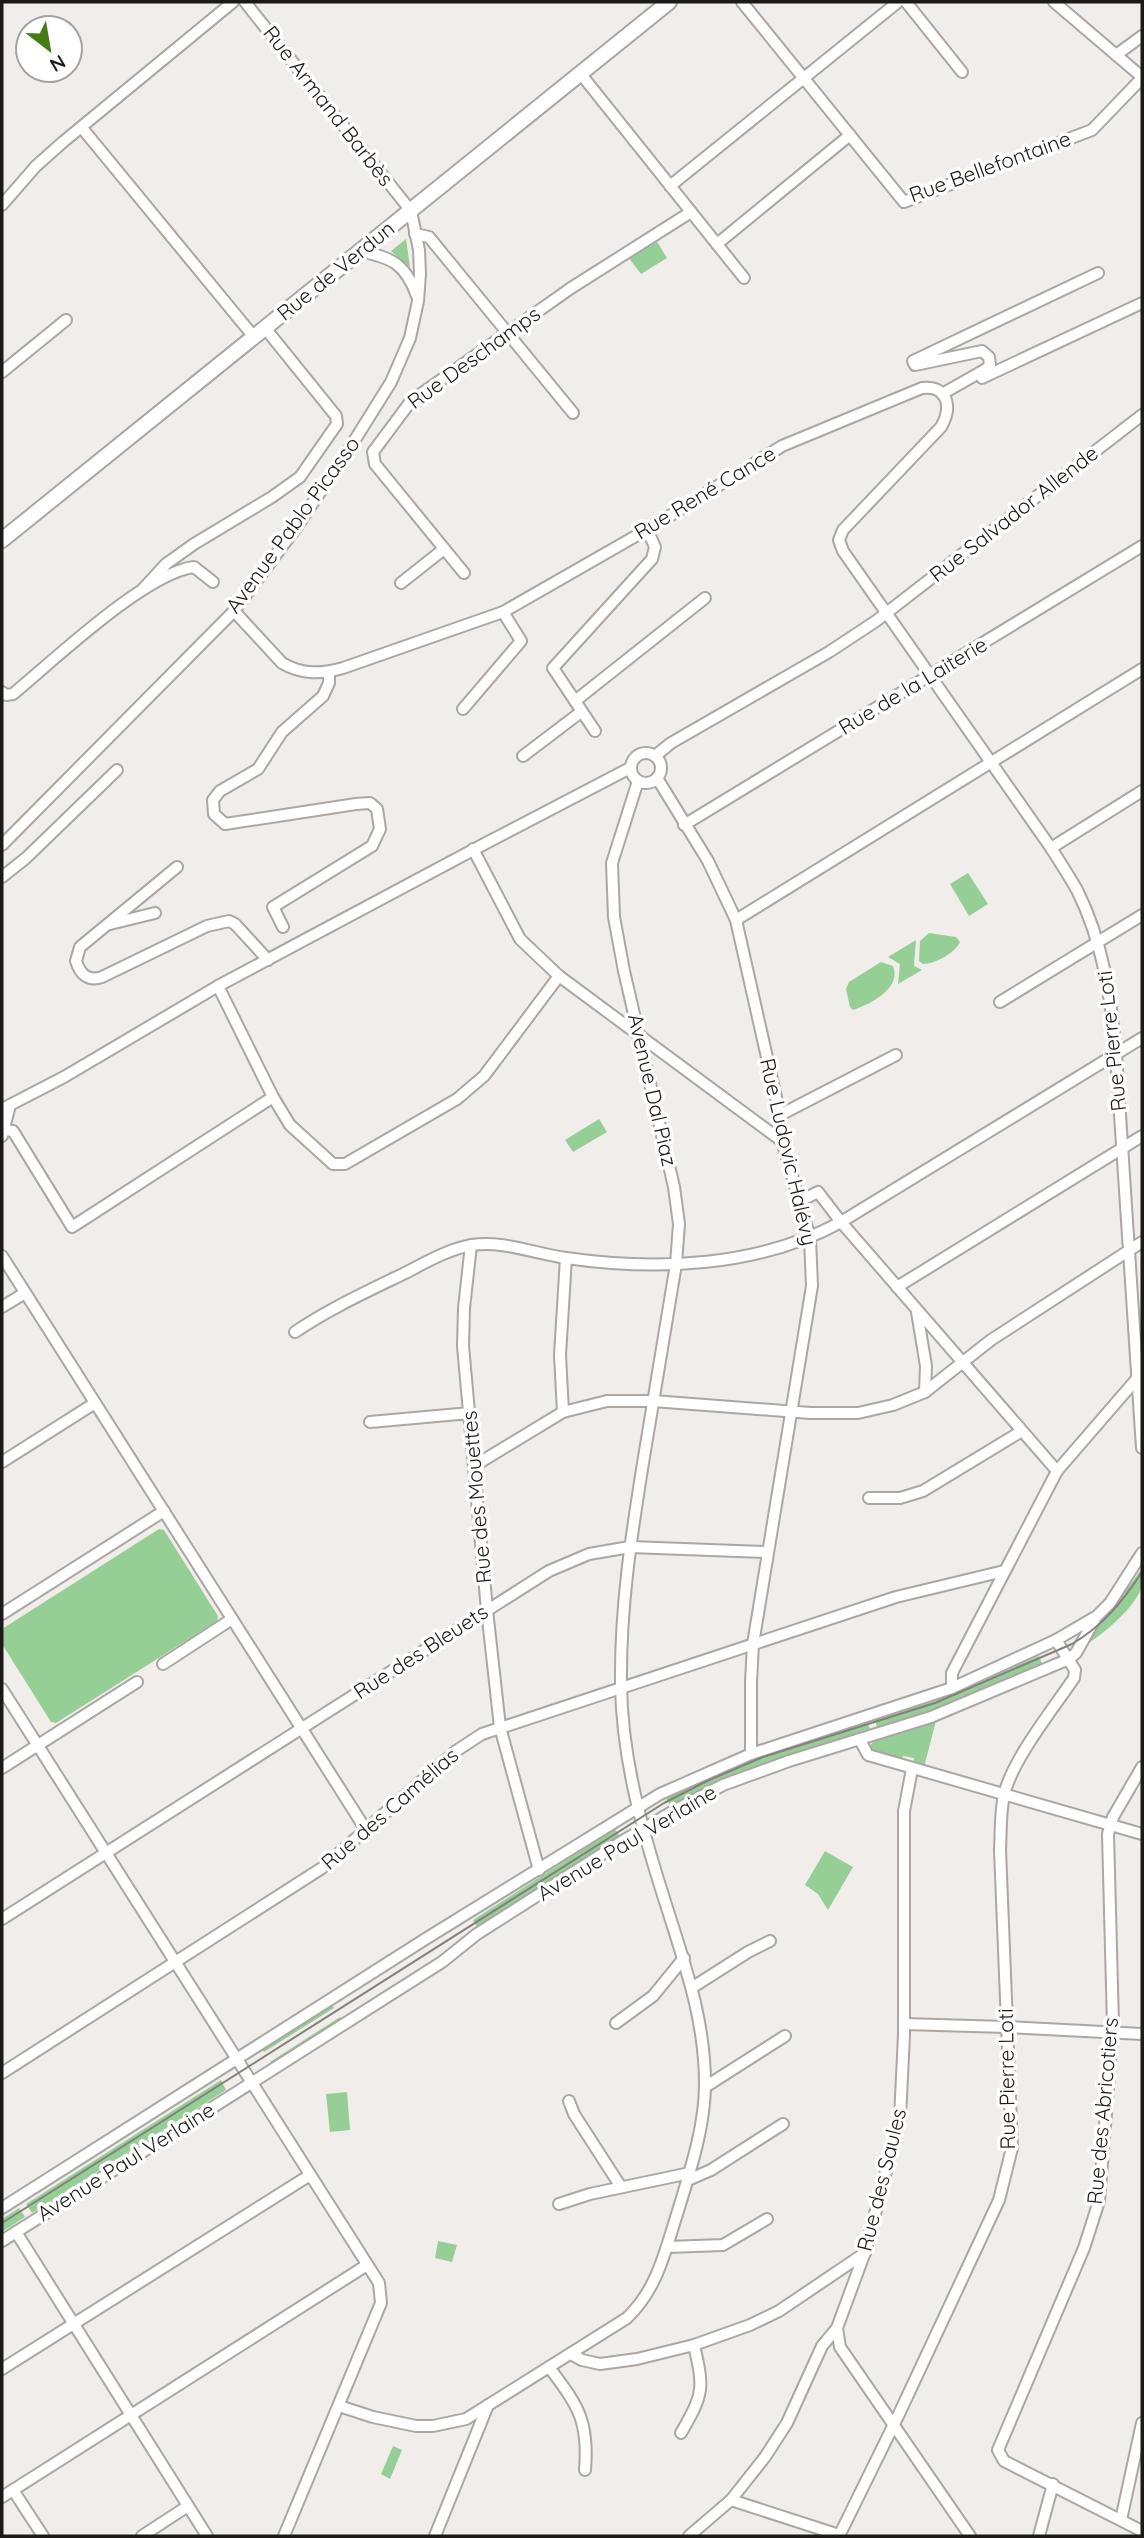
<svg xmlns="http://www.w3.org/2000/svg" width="1144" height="2538" font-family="Quicksand,sans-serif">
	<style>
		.green { fill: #95cf95 }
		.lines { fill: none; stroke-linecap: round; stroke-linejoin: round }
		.minor-casing { stroke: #aaa7a4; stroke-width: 14 }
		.major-casing { stroke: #aaa7a4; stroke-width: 18 }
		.minor { stroke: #fff; stroke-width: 10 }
		.major { stroke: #fff; stroke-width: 14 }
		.tram { stroke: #83807e; stroke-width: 2 }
		.labels { text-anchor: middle; stroke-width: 7; stroke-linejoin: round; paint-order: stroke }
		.street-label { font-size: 21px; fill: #1b1a19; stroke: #fff }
	</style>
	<rect width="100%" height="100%" fill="#f1edea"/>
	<!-- green -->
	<g class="green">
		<path d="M406,239L410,267L391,251Z"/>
		<path d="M656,240L667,258L641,274L628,257Z"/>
		<path d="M968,873L988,904L969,916L950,884Z"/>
		<path d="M929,933L956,937L960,942C955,953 935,964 923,964L919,961L920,941Z"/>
		<path d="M916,940L914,966L922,970L898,984L900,964L888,957Z"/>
		<path d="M881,962L893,966C902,988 871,1004 853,1010L850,1007L846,989L849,982Z"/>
		<path d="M599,1119L607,1132L573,1152L565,1140Z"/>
		<path d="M159,1529L164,1530L218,1616L217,1621L56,1723L51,1722L2,1644V1629Z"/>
		<path d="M1142,1568C1142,1573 1143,1579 1142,1584C1139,1605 1103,1634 1086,1645C1101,1617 1124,1595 1142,1568Z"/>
		<path d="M1039,1656L1043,1666L956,1704L878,1731L875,1720L943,1698Z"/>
		<path d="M936,1721L924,1767L913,1764L914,1758L903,1756L902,1760L874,1752L870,1746L873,1742Z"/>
		<path d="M868,1723L871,1733L671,1808L666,1798L765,1754Z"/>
		<path d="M615,1829L621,1838L478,1929L473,1920Z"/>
		<path d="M825,1851L853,1867L828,1910L818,1894L805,1885Z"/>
		<path d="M331,2003L334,2008L264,2052L261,2048Z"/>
		<path d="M340,2017L343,2022L273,2066L270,2062Z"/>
		<path d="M221,2080L226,2090L32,2213L26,2204Z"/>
		<path d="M347,2092L350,2130L330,2132L326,2094Z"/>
		<path d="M19,2208L25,2217L2,2232V2219Z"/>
		<path d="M438,2241L457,2245L452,2262L435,2258Z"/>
		<path d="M393,2446L402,2450L390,2479L381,2474Z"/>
	</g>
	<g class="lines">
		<!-- minor casing -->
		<g class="minor-casing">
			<g id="minor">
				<path d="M742,2L904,202L1092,130L1142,78"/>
				<path d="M906,2L962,72"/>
				<path d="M1054,2L1142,77"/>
				<path d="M1116,55L1142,36"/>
				<path d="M580,73L744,278"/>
				<path d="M82,128L254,337"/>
				<path d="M670,186L898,2"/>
				<path d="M2,205L36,166L63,142L233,2"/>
				<path d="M415,234L429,237L573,413"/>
				<path d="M717,244L850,135"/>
				<path d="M360,251C392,258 405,263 417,296"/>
				<path d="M2,372L66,320"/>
				<path d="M982,378L1142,303"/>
				<path d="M942,394L986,369L990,365L989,357L982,351L915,365L913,361L1098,273"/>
				<path d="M464,573L375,464L373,452L411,401L571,288L691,212"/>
				<path d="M401,583L444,549"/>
				<path d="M143,589L166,564L194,544L272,497L300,477L337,424L336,416L265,328"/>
				<path d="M234,611L282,663C302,675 322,674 343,668L503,612L655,525L782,446L922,388C949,385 952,408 941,427L843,530L839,540L843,551L1051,848C1060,862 1069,876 1077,890C1103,942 1111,997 1116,1054L1142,1448"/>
				<path d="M2,692L6,695L13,694C53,661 145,573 194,567L213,582"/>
				<path d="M575,701L705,598"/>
				<path d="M463,709L521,641L503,612"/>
				<path d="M595,731L553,668L652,559L655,547L647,529"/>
				<circle cx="646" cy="768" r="15"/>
				<path d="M523,756L581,712"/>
				<path d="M655,756L671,743L829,652L876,621L1142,415"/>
				<path d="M657,778L708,861L736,920L780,1115L782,1141L810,1238L812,1286L753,1644L751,1682V1754"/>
				<path d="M684,825L1142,546"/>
				<path d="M2,845L234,611L298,525L351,446L391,382L410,338L418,301L420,274L419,250L411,211L245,2"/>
				<path d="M1051,848L1142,791"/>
				<path d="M473,849L520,939L559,976L782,1141"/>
				<path d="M177,867L80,947L76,961C80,974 88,982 102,977L207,926L229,921L235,924L268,960"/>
				<path d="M2,877L26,858L117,770"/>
				<path d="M736,920L1142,669"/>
				<path d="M110,924L155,913"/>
				<path d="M283,927L273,907L372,846L380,829L377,809L370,803L356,804L225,824L214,814L213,800L220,791L258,769L282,732L323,696L329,683V672"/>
				<path d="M218,986L273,1097L290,1125L333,1164H345L457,1099L484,1076L559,976"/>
				<path d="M1000,1002L1142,915"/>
				<path d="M2,1109L64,1077L218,986L488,842L630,768"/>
				<path d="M780,1115L896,1055"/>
				<path d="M4,1130L13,1131L72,1227L273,1097"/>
				<path d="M2,1136L10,1105"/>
				<path d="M800,1201L818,1192L841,1222L1057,1471"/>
				<path d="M471,1245L464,1308L463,1346L487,1610L500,1727L539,1870"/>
				<path d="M2,1256L366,1830"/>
				<path d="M897,1287L1142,1136"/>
				<path d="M2,1307L25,1293"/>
				<path d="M917,1312L926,1366L925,1392"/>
				<path d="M295,1332C329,1309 366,1292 403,1274C425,1263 448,1249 472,1245C502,1240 536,1254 566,1258C657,1271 759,1267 841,1222L1142,1038"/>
				<path d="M563,1412L560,1355L566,1258"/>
				<path d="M370,1422L470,1413"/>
				<path d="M2,1462L95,1403"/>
				<path d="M474,1466L563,1412L607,1401H653L810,1413H858L893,1405L925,1392L991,1340L1142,1242"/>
				<path d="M869,1498H900L923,1491L1022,1431"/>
				<path d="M2,1614L164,1511"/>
				<path d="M163,1664L232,1619"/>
				<path d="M952,1688V1673L1057,1471L1140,1375"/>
				<path d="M2,1689L379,2283L381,2303L284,2536"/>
				<path d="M860,1740L868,1755L1142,1834"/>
				<path d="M1142,1767L1113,1817L1108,1834L1113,2025L1099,2201L1084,2248L998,2450L1004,2461L1142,2531"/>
				<path d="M2,1768L137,1682"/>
				<path d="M2,1919L549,1571L589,1554L630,1547L767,1552"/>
				<path d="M693,1987L748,1952L770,1941"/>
				<path d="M616,2023L653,1996L684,1958"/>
				<path d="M904,2024L1006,2027L1142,2034"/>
				<path d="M2,2073L322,1868L456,1751L482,1734L896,1597L1004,1571"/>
				<path d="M705,2087L785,2036"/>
				<path d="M569,2101L574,2114L621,2187"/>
				<path d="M688,2180L711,2170L783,2124"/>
				<path d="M559,2204L590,2194L690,2173"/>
				<path d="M2,2208L427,1938L660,1794L751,1754L952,1688L1056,1640L1097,1616L1110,1603L1142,1553"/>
				<path d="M16,2232L207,2536"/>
				<path d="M2,2241L442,1962L477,1934L626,1839L670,1813L723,1785L789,1761L931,1717L1069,1659L1076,1653L1095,1619"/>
				<path d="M667,2247L723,2245L767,2219"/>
				<path d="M837,2328L840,2347L970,2536"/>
				<path d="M571,2354L582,2360L600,2364L637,2359L694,2345L750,2325L779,2311L865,2253"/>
				<path d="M549,2367C578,2406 589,2420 585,2470"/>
				<path d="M2,2369L310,2175"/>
				<path d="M339,2406L373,2417L416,2426H433L466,2419L627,2318C658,2288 665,2251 678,2211C690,2171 705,2127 705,2084C705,2023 687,1971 669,1914C645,1840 622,1763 621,1685C620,1609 631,1538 643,1463C654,1397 665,1331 676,1264L679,1224L674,1187L624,971L614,917L612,863L638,781"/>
				<path d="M681,2433C704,2393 704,2389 694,2345"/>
				<path d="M13,2490L43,2536"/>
				<path d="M2,2497L367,2265"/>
				<path d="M731,2500L839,2535"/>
				<path d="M1121,2520L1142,2423"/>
				<path d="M142,2536L188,2506"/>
				<path d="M435,2536L488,2405"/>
				<path d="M689,2536L731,2500L765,2457L787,2423L822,2346L837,2328L865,2252L900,2118L904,2035V1811L912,1769"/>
				<path d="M839,2536L899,2414L999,2200L1012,2148L1000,1850C1001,1833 1000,1813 1004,1795C1012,1760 1053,1709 1074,1678L1075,1670L1056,1640"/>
				<path d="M1039,2536L1053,2484"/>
			</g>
		</g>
		<!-- major casing -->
		<g class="major-casing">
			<path id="major" d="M2,540L669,2"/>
		</g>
		<!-- minor -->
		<use href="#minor" class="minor"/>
		<!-- major -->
		<use href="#major" class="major"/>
		<!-- tram -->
		<path class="tram" d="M2,2223L664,1803L707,1781L763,1757L935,1703L1072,1644C1104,1625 1122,1602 1142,1572"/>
	</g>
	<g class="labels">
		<!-- street labels -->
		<g class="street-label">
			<text transform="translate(328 106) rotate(52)" y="7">Rue Armand Barbès</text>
			<text transform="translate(990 167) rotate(-20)" y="7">Rue Bellefontaine</text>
			<text transform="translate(336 271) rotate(-39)" y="7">Rue de Verdun</text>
			<text transform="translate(474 358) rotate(-36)" y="7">Rue Deschamps</text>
			<text transform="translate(705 493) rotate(-31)" y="7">Rue René Cance</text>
			<text transform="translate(1014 514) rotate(-38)" y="7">Rue Salvador Allende</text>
			<text transform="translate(293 525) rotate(-54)" y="7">Avenue Pablo Picasso</text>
			<text transform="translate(913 686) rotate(-31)" y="7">Rue de la Laiterie</text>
			<text transform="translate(1112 1041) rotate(-96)" y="7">Rue Pierre Loti</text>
			<text transform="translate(652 1090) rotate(77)" y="7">Avenue Dal Piaz</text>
			<text transform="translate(788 1152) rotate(77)" y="7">Rue Ludovic Halévy</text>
			<text transform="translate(477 1497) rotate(-95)" y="7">Rue des Mouettes</text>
			<text transform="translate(421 1652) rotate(-33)" y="7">Rue des Bleuets</text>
			<text transform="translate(390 1809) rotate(-41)" y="7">Rue des Camélias</text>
			<text transform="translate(627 1843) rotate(-31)" y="7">Avenue Paul Verlaine</text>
			<text transform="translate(1007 2079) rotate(-91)" y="7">Rue Pierre Loti</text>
			<text transform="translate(1103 2111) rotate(-85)" y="7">Rue des Abricotiers</text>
			<text transform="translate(126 2162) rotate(-32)" y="7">Avenue Paul Verlaine</text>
			<text transform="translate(882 2180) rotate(-76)" y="7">Rue des Saules</text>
		</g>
	</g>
	<!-- border -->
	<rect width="1144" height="2538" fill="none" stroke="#1b1a19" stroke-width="7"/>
	<!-- north arrow -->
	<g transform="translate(49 49) rotate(149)"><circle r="33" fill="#ffffff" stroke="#a4a3a3" stroke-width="2"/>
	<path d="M0-5L12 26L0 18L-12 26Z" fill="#457d14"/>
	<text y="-10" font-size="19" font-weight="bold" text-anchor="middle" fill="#1b1a19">N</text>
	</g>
</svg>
